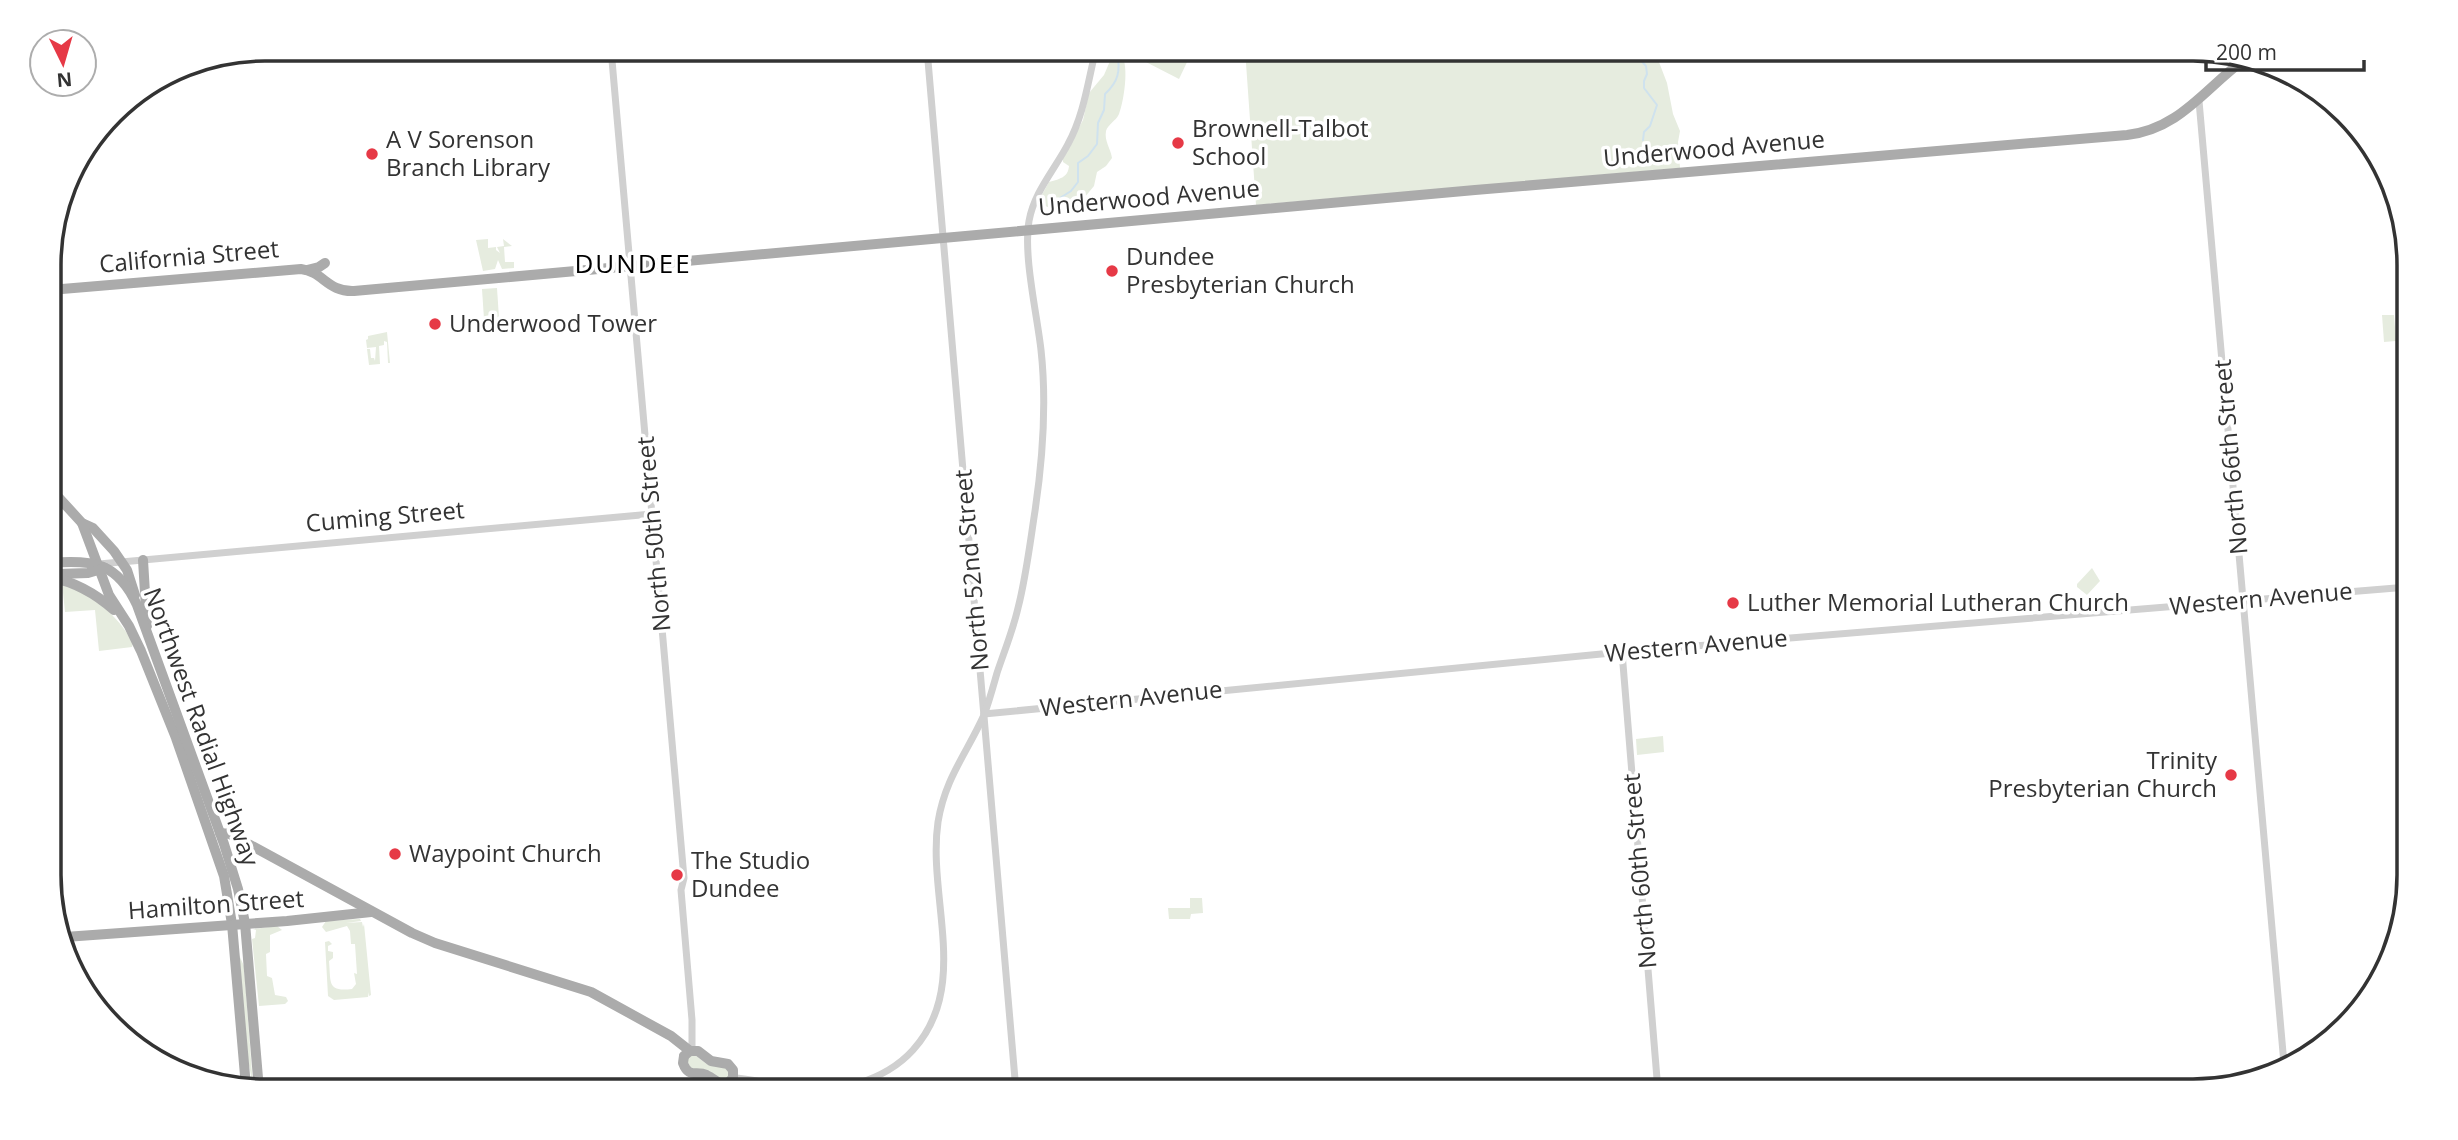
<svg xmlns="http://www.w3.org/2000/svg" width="2458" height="1140" font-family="'Open Sans',sans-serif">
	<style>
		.green { fill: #e6ecdf }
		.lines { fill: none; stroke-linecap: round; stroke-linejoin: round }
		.stream { stroke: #cfe2ee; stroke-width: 2 }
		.minor { stroke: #d0d0d0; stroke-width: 7 }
		.major { stroke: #ababab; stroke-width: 10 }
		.poi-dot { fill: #e63946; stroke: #fff; stroke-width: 2.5 }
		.labels { text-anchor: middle; stroke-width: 7; stroke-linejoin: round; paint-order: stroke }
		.poi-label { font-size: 24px; fill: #333; stroke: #fff; text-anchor: start }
		.street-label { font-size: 24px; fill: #333; stroke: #fff }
		.neighbourhood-label { font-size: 26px; letter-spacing: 2px; fill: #000; stroke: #fff }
		.rim { fill: none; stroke: #333; stroke-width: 3.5 }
	</style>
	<rect width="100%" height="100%" fill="#fff"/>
	<!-- green -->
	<g class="green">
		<path d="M1150,49H1166L1188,60L1179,79L1144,61Z"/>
		<path d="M1245,49H1654L1667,83L1673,114L1680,131L1678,142L1680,168L1256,205Z"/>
		<path d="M1122,56C1129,67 1124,101 1119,114C1116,121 1108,124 1106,131C1104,141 1111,149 1112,158L1106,166L1097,172L1094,186L1084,198L1083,209L1080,213C1064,216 1054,209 1040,204L1039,200L1049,182C1059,179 1068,178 1069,166L1063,162V158L1083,120L1089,93L1104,75L1110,61Z"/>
		<path d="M488,239V248L496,247V250L500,253L497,247L504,246L503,239L512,246L504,247L505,262H514V268L502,269L498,260L495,269L483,271L476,240Z"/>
		<path d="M497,288L499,318L484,319L482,289Z"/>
		<path d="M2382,315H2394L2396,341L2384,342Z"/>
		<path d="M387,332L390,363H388L387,342L384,341V345L379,346L380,364L369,365L367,349H370L371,358H374L375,361L376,347L367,348L366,340L368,339V336Z"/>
		<path d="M2092,568L2100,581L2087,595L2077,587V584Z"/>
		<path d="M62,583C93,595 117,614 133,643L132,647L99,651L95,610L65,612Z"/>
		<path d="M1663,736L1664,752L1637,755L1636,739Z"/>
		<path d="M1190,898H1202L1203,913L1191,914L1190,919H1169L1168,908H1190Z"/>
		<path d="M360,919L361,921L346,923L362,922L363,927L364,924L371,995L369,996V992L368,997L334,1000L328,996L325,942L329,941L332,944L328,946V951L333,952V958L329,961C331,983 327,992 352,989L356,984L354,973L357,974L355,944H351L350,931L347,926L326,932L322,927L326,921Z"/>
		<path d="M277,926L282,930L270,935V952L266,954L267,976L272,978L275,995L286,997L288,1001L285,1004L259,1006L252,939L255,938L256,930L253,929Z"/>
		<path d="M239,955L244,966L253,1086L248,1060Z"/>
		<path d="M695,1055L708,1065L721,1066L728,1068V1077L722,1080L708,1070L691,1069L687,1060L688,1057Z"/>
	</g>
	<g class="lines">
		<!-- stream -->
		<g class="stream">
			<path d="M1631,49L1646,66L1647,74L1644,81V88L1657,105L1650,126L1644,132L1643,140"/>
			<path d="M1643,157V152"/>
			<path d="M1054,210L1060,198L1071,191L1078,182V163L1088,156L1097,144L1098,123L1104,110L1105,94C1118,82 1121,71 1117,53"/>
		</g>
		<!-- minor -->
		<g class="minor">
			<path d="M611,49L684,878L681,890L692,1020V1051"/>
			<path d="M927,49L1016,1091"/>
			<path d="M2199,101L2284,1064"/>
			<path d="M99,564L652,514"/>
			<path d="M1622,652L1658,1091"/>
			<path d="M984,714L1622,652L2408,587"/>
			<path d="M733,1078C753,1078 773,1086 793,1089C834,1095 885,1081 913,1050C971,986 927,898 938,822C945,778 967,753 984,715C989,702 993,687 997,673C1004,652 1013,630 1018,608C1026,577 1030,543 1035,511C1043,457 1047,404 1041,350C1037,314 1023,255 1029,221C1034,192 1055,169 1068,144C1084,115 1088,81 1096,49"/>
		</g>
		<!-- major -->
		<g class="major">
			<path d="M307,270L319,267L325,263"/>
			<path d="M50,290L301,269C324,272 327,292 354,291L1475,190L2127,135C2180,129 2205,88 2245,59"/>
			<path d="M50,488L82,523L93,528L114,551L127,570L135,595"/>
			<path d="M82,523L109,595L129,626L141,651L176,738L224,876L232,924L246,1087"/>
			<path d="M143,560L147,626"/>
			<path d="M50,563C93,559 118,563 137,605L224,844L238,889L245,923L259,1090"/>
			<path d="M58,574L88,573L105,568"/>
			<path d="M50,577C75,582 95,593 114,610"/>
			<path d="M220,833L230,834L412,933L435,943L591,992L671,1036L690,1051"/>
			<path d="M65,937L287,921L371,912"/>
			<path d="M684,1056L690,1051H698L711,1061L728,1064L733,1070V1078L727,1084L721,1085"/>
			<path d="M684,1056L683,1063C689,1079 696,1070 707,1075C708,1075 729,1090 731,1091"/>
		</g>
	</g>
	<!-- markers -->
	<g class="poi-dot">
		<circle cx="1178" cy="143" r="7"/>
		<circle cx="372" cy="154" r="7"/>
		<circle cx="1112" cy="271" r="7"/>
		<circle cx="435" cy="324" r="7"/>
		<circle cx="1733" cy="603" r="7"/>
		<circle cx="2231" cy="775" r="7"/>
		<circle cx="395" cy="854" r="7"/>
		<circle cx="677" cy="875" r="7"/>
	</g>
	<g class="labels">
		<!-- poi labels -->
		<g class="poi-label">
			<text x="1192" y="137">Brownell-Talbot<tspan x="1192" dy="28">School</tspan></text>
			<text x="386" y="148">A V Sorenson<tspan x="386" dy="28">Branch Library</tspan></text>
			<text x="1126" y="265">Dundee<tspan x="1126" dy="28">Presbyterian Church</tspan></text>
			<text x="449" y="332">Underwood Tower</text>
			<text x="1747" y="611">Luther Memorial Lutheran Church</text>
			<text x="2217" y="769" text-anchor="end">Trinity<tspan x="2217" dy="28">Presbyterian Church</tspan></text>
			<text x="409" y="862">Waypoint Church</text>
			<text x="691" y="869">The Studio<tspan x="691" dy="28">Dundee</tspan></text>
		</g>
		<!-- street labels -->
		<g class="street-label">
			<text transform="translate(1714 149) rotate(-5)" y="8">Underwood Avenue</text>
			<text transform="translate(1149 198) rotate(-5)" y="8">Underwood Avenue</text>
			<text transform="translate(189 257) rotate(-5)" y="8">California Street</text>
			<text transform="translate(2231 457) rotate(-95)" y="8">North 66th Street</text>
			<text transform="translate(385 517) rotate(-5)" y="8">Cuming Street</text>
			<text transform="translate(654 534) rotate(-95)" y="8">North 50th Street</text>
			<text transform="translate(972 570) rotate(-95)" y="8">North 52nd Street</text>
			<text transform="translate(2261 599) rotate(-5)" y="8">Western Avenue</text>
			<text transform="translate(1696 646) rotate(-5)" y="8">Western Avenue</text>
			<text transform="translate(1131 699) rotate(-6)" y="8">Western Avenue</text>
			<text transform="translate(201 727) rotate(70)" y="8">Northwest Radial Highway</text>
			<text transform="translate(1640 871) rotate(-95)" y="8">North 60th Street</text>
			<text transform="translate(216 905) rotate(-4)" y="8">Hamilton Street</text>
		</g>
		<!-- neighbourhood labels -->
		<g class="neighbourhood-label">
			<text x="633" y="273">DUNDEE</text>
		</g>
	</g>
	<!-- crop -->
	<path d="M0 0H2458V1140H0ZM265 61H2193A204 204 0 0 1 2397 265V875A204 204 0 0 1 2193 1079H265A204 204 0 0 1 61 875V265A204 204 0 0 1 265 61Z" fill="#fff" fill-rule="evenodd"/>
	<path class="rim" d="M265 61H2193A204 204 0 0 1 2397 265V875A204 204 0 0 1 2193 1079H265A204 204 0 0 1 61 875V265A204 204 0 0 1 265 61Z"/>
	<!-- north arrow -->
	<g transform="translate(63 63) rotate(175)"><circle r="33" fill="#ffffff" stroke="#adadad" stroke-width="2"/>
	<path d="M0-5L12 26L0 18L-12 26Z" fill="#e63946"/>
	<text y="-10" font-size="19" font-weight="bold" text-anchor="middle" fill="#333333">N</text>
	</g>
	<!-- scale -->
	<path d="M2206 60v10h158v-10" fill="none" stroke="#333333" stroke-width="3.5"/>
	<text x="2216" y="60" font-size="21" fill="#333333" stroke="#ffffff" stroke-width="5" paint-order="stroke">200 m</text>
</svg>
